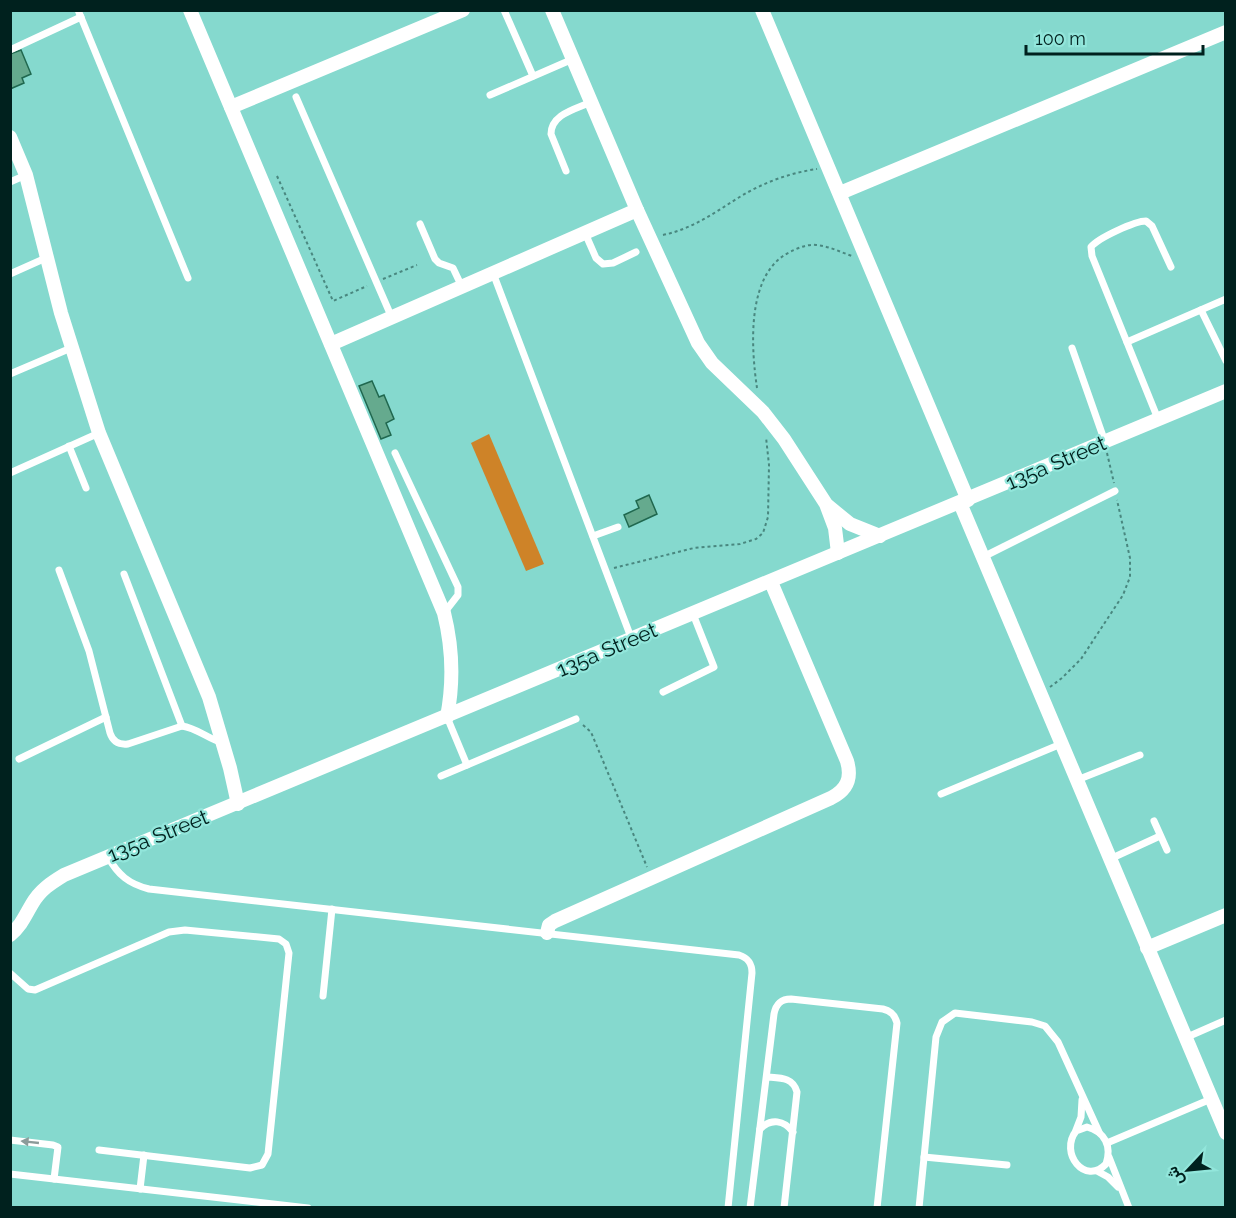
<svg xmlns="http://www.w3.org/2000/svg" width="1236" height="1218" font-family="Raleway,Vazirmatn,sans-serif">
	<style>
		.forest { fill: #ce8328 }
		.building { fill: #65aa8e; stroke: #20684f; stroke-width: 1.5 }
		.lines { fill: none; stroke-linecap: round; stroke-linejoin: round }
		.path { stroke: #49877f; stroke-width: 2; stroke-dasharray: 3 3; stroke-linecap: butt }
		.service { stroke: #fff; stroke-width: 7 }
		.minor { stroke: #fff; stroke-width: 14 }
		.oneway { fill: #8c9b9a }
		.labels { text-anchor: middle; stroke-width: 4.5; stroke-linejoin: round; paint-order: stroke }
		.street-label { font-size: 21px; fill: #00211e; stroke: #92e6db }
	</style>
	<rect width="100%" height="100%" fill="#85d9ce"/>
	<!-- forest -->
	<path class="forest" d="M489,434L544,564L526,571L471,443Z"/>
	<!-- building -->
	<g class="building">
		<path d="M21,50L31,74L22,78L24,83L10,89V54Z"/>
		<path d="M372,381L379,397L384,395L394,419L386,423L391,435L381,439L359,386Z"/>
		<path d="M649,495L657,514L629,527L624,515L639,508L636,501Z"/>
	</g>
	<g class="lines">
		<!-- path -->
		<g class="path">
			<path d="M277,176L333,301L367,286"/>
			<path d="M663,235C692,229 714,213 738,198C762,183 789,173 817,169"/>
			<path d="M383,279L417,265"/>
			<path d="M757,388C751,347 746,273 790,252C798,248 807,244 816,245C829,246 840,252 852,256"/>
			<path d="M1107,453L1114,483"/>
			<path d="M614,568L694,548L740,544L756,539L763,533L768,517L769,465L766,437"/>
			<path d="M1050,687L1062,678L1081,659L1123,595L1130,577V558L1117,500"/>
			<path d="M583,725L591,732L647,867"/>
		</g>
		<!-- service -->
		<g class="service">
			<path d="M78,10L188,278"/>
			<path d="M504,10L533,76"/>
			<path d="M10,50L81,17"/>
			<path d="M490,95L573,59"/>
			<path d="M296,97L392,318"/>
			<path d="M566,171L551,134C551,114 576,109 591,102"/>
			<path d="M10,182L26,175"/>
			<path d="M420,224L435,259L439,263L453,268L462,287"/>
			<path d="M585,233L596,258L603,264L613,263L636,252"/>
			<path d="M493,273L632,640"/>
			<path d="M10,274L48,257"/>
			<path d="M1201,310L1226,361"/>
			<path d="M1127,342L1226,299"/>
			<path d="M1072,348L1105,442"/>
			<path d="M10,374L71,348"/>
			<path d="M1158,419L1092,256L1091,247C1098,238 1135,221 1146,221L1152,226L1171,267"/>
			<path d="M69,446L86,488"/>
			<path d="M395,453L458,587V595L444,613"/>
			<path d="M10,473L99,433"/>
			<path d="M593,536L618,527"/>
			<path d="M983,557L1115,491"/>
			<path d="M59,570L89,651L110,733C113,742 119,745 128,744L182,726C197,728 208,739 223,743"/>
			<path d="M124,574L182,726"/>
			<path d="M663,692L714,667L693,614"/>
			<path d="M447,717L467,765"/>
			<path d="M19,759L106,717"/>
			<path d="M441,776L576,719"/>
			<path d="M1077,780L1140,755"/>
			<path d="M941,794L1061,744"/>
			<path d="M1154,821L1167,850"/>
			<path d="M108,857C118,875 129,884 149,889L739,955C748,958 752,963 752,973L728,1208"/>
			<path d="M1110,859L1160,836"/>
			<path d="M10,973L28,989L35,990L169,932L185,930L279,939L286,944L289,953L268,1154L262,1165L250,1168L99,1150"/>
			<path d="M323,996L332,909"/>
			<path d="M1185,1038L1226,1020"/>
			<path d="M767,1077C780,1078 793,1077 797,1092L784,1208"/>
			<path d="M1087,1127C1105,1132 1112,1146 1106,1164C1085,1186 1059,1153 1076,1131Z"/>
			<path d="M760,1129C771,1118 784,1120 793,1132"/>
			<path d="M1076,1130L1081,1117L1082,1100"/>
			<path d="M10,1140L53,1145L58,1147L54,1179"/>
			<path d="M1107,1143L1211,1099"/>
			<path d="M924,1157L1007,1165"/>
			<path d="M1109,1157L1129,1208"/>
			<path d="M1097,1171L1108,1177L1118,1187"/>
			<path d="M10,1174L308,1208"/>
			<path d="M140,1189L144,1155"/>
			<path d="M750,1208L774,1014C776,1004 781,999 791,999L883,1009C891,1011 895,1015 897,1023L877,1208"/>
			<path d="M919,1208L936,1037L942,1022L955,1013L1032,1022L1045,1026L1058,1042L1099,1132"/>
		</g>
		<!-- minor -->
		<g class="minor">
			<path d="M190,10L444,613C453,649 454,681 447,717"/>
			<path d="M552,10L637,210L698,343L712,363L763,412L784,439L826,504L835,528L838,553"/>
			<path d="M762,10L968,500"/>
			<path d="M231,107L463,10"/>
			<path d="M10,137L26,175L61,313L99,433L209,697L230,768L238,804"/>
			<path d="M840,193L1226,32"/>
			<path d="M331,344L637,210"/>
			<path d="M960,503L1226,1133"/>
			<path d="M828,506L850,524L880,536"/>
			<path d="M547,933L549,925L555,921L831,798C847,790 852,778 847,761L771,582"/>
			<path d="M10,935C21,926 25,916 32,904C40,890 51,883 64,875L1226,391"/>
			<path d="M1147,948L1226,915"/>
		</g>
	</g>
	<!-- one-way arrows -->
	<defs><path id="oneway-solid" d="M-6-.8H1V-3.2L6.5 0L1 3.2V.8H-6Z" transform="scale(1.5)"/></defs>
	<use class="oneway" href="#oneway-solid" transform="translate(30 1142) rotate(-174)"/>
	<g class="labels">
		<!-- street labels -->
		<g class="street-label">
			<text transform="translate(1056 463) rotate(-23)" y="7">135a Street</text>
			<text transform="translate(607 650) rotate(-23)" y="7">135a Street</text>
			<text transform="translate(158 836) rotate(-22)" y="7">135a Street</text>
		</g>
	</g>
	<!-- border -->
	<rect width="1236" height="1218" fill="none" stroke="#00211e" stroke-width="24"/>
	<!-- north arrow -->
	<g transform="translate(1188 1170) rotate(244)" stroke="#92e6db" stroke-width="4.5" paint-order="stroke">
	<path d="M0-4.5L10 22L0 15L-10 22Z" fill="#00211e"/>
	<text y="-9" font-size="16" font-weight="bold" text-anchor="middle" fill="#00211e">ش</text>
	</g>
	<!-- scale -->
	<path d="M1026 45v9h177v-9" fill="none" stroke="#00211e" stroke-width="3"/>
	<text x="1035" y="45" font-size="18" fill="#00211e" stroke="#92e6db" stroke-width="4.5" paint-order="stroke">100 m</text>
</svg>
